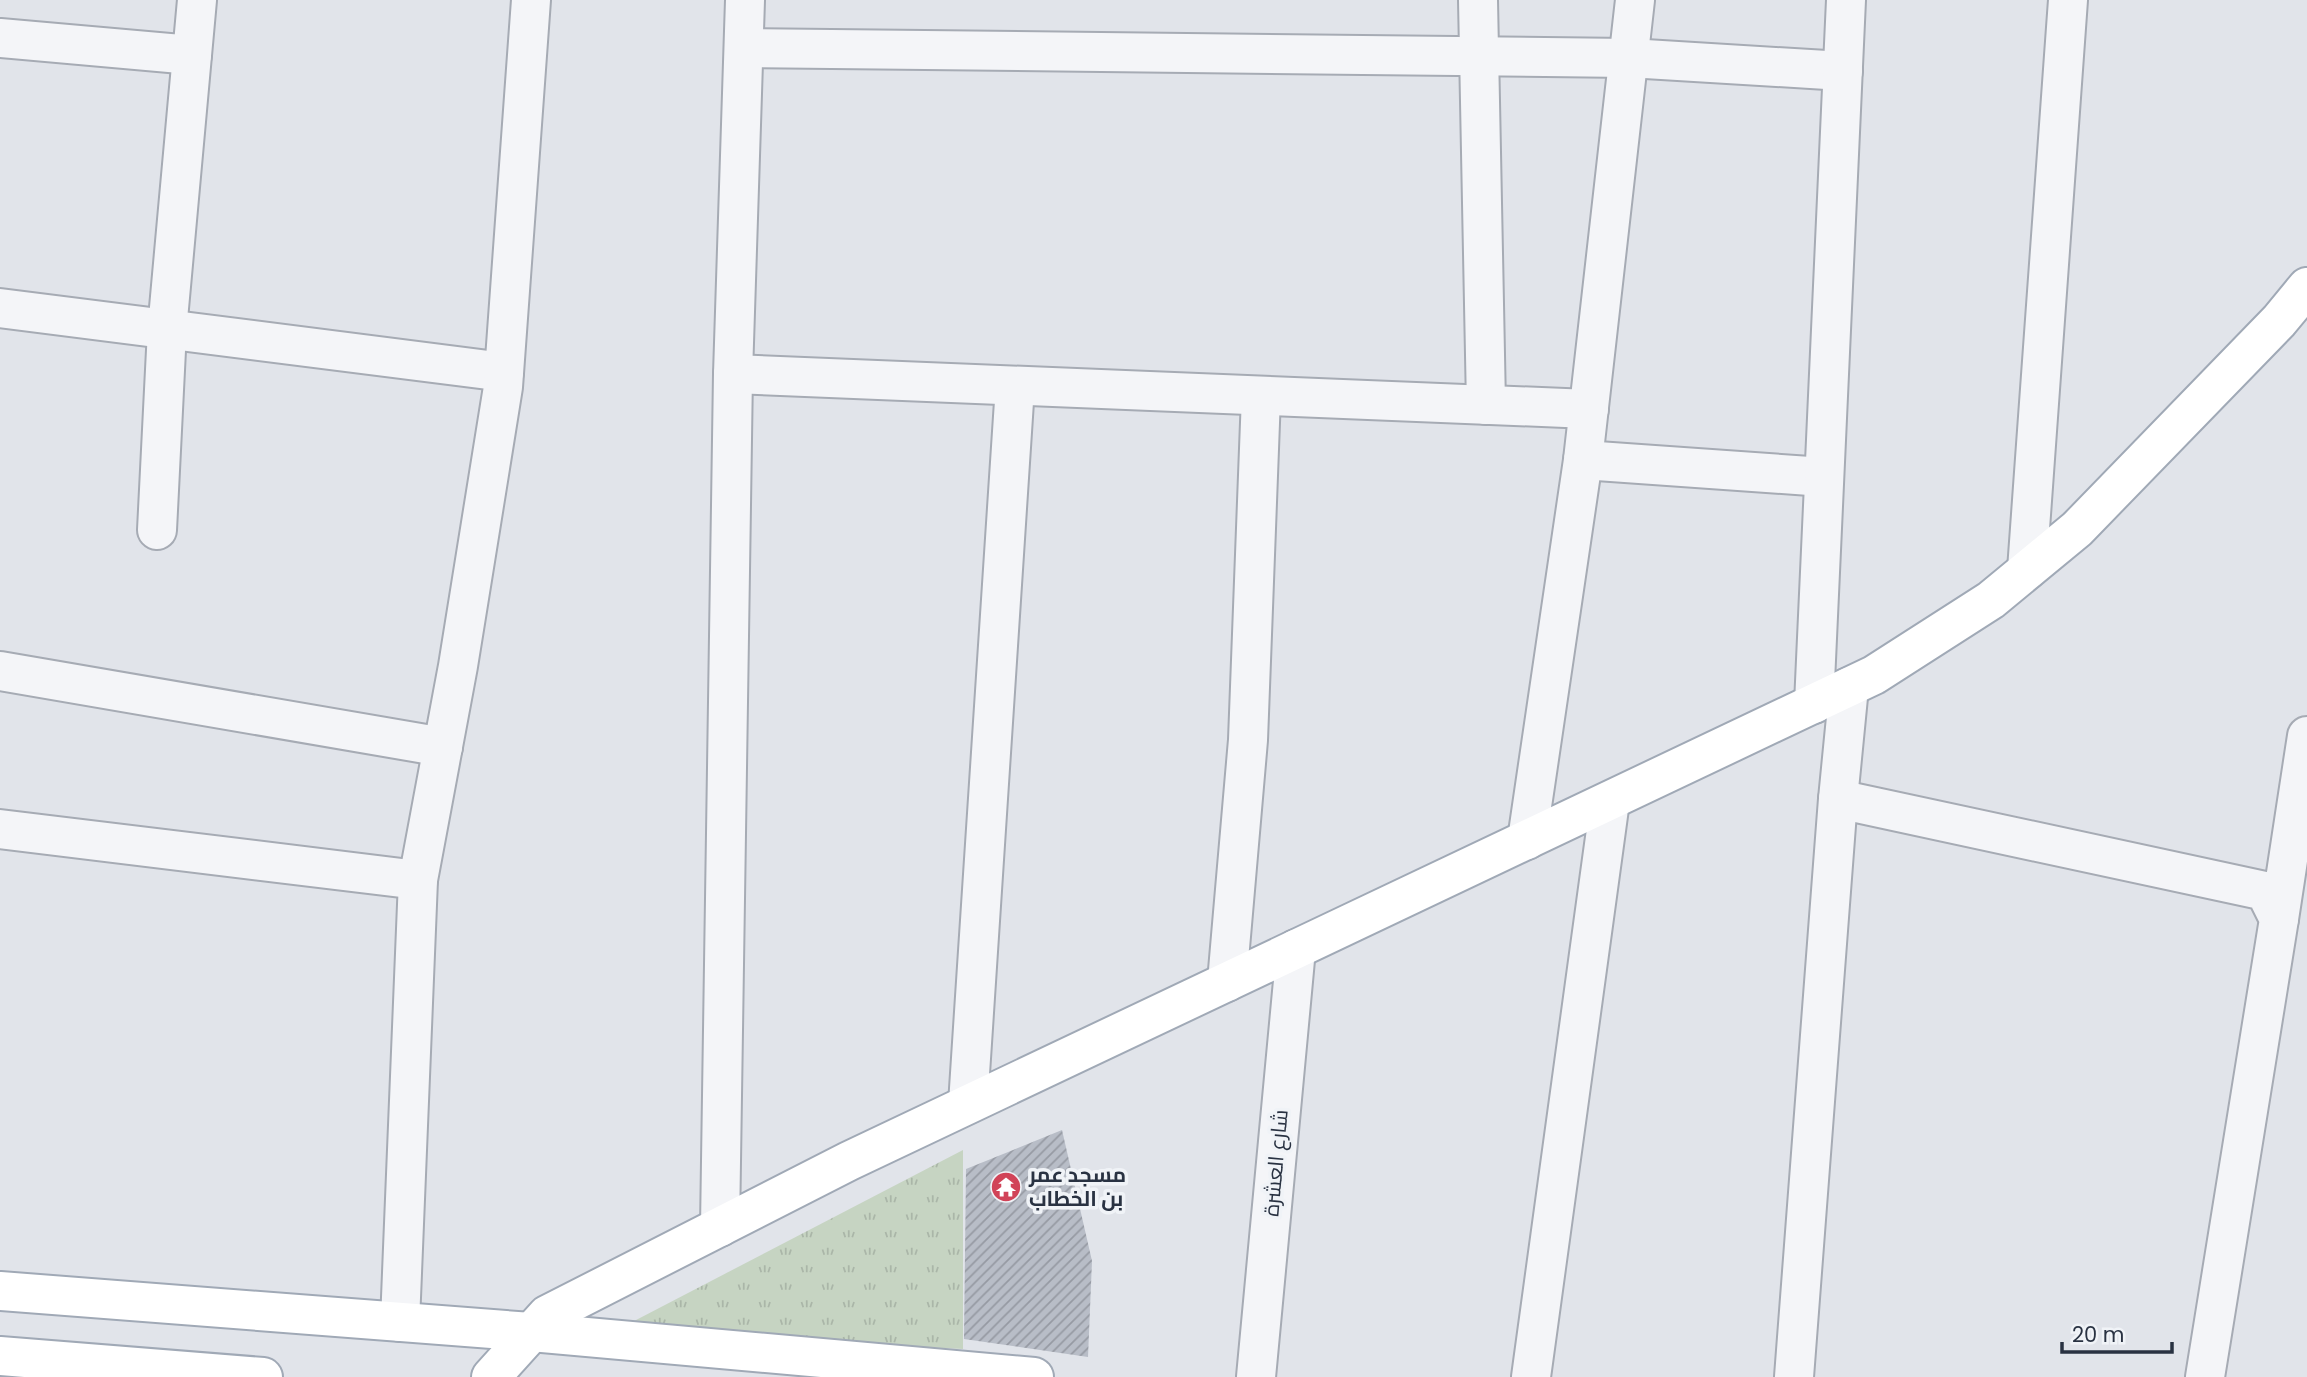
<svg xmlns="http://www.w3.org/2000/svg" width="2307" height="1377" font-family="Poppins,Cairo,sans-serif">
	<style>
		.park { fill: url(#park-tufts) }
		.building { fill: url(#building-hatch) }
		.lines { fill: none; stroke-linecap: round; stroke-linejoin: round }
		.minor-casing { stroke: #a6abb4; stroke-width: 42 }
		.major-casing { stroke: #a0a9b6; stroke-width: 42 }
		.minor { stroke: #f4f5f8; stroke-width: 38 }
		.major { stroke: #fff; stroke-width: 38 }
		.labels { text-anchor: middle; stroke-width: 7; stroke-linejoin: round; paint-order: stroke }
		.street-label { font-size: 21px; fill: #293242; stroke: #f0f3f7 }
		.poi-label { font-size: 21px; font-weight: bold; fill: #293242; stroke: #f0f3f7; text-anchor: start }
	</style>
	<defs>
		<pattern id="park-tufts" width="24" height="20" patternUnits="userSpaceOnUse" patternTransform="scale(1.75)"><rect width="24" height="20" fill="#c6d4c2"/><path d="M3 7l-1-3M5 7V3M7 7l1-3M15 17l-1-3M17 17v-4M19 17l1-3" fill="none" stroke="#aab6a8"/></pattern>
		<pattern id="building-hatch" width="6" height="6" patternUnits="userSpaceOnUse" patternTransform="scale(1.75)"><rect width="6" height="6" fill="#b8bdc7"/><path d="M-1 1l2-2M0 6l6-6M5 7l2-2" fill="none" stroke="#969aa3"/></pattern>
	</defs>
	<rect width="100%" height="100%" fill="#e1e4ea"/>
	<!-- park -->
	<path class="park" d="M963,1150V1349L613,1332Z"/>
	<!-- building -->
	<path class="building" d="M1062,1130L1092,1261L1088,1357L964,1339L966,1169Z"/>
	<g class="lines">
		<!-- minor casing -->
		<g class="minor-casing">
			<g id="minor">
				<path d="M1478,0L1486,405"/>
				<path d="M0,38L192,55"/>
				<path d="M745,48L1629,58L1843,71"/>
				<path d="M0,308L504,372"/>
				<path d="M733,374L1589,409"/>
				<path d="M1583,460L1824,477"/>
				<path d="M157,530L167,330L197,0"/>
				<path d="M2027,570L2068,0"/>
				<path d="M0,671L443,747"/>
				<path d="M1814,704L1846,0"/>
				<path d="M1838,799L2265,891L2279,919L2205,1377"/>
				<path d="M0,829L418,880"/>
				<path d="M1527,840L1583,460L1635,0"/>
				<path d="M2279,919L2307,736"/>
				<path d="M1227,982L1248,740L1261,396"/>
				<path d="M968,1104L1015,386"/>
				<path d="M720,1227L733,374L745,0"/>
				<path d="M400,1322L418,880L458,666L503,387L531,0"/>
				<path d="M1256,1377L1296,949"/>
				<path d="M1531,1377L1610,801"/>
				<path d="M1794,1377L1838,799L1849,687"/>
			</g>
		</g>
		<!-- major casing -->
		<g class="major-casing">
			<g id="major">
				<path d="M0,1291L531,1332L1034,1377"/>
				<path d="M0,1356L263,1377"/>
				<path d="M491,1377L547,1315L849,1161L1874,675L1991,600L2077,529L2279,321L2307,287"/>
			</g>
		</g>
		<!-- minor -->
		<use href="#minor" class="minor"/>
		<!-- major -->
		<use href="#major" class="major"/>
	</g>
	<!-- icons -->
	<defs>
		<g id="temple-disc" transform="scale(1.575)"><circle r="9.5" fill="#d14358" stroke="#f0f3f7"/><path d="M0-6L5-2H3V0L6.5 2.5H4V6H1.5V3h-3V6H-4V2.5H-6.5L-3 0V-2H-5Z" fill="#fff"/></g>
	</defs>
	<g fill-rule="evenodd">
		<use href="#temple-disc" x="1006" y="1187"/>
	</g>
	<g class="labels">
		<!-- street labels -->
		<g class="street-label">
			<text transform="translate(1276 1163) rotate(-85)" y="7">شارع العشرة</text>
		</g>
		<!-- poi labels -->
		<g class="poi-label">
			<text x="1029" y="1182">مسجد عمر<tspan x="1029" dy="24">بن الخطاب</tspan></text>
		</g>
	</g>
	<!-- scale -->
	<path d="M2062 1342v10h110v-10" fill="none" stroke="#293242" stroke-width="3.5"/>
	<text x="2072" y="1342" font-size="21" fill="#293242" stroke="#f0f3f7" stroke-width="5" paint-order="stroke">20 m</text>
</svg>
